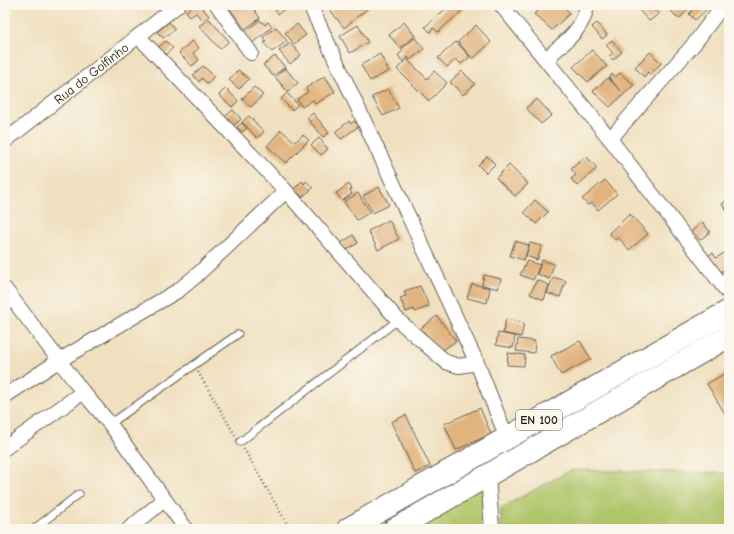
<svg xmlns="http://www.w3.org/2000/svg" width="734" height="534" font-family="'Comic Neue',sans-serif">
	<style>
		.green { fill: #b0c569; stroke: #667042 }
		.building { fill: #e1b47f }
		.lines { fill: none; stroke-linecap: round; stroke-linejoin: round }
		.lane-casing { stroke: #666155; stroke-width: 9 }
		.street-casing { stroke: #666155; stroke-width: 16 }
		.primary-casing { stroke: #666155; stroke-width: 24 }
		.path { stroke: #666155; stroke-width: 2.5; stroke-dasharray: 1 3; stroke-linecap: butt }
		.lane { stroke: #fff; stroke-width: 7 }
		.street { stroke: #fff; stroke-width: 14 }
		.primary { stroke: #fff; stroke-width: 22 }
		.labels { text-anchor: middle; stroke-width: 3; stroke-linejoin: round; paint-order: stroke }
		.shield { fill: #fbf7ec; stroke: #5f5e5a; stroke-width: 1 }
		.shield-label { font-size: 12px; font-weight: bold; fill: #1c1c1c }
		.street-label { font-size: 13px; fill: #1c1c1c; stroke: #fbf7ec }
	</style>
	<rect width="100%" height="100%" fill="#fbf7ec"/>
	<filter id="ink" filterUnits="userSpaceOnUse"><feTurbulence type="fractalNoise" baseFrequency=".025" numOctaves="2"/><feDisplacementMap in="SourceGraphic" scale="8" xChannelSelector="R" yChannelSelector="G"/><feConvolveMatrix kernelMatrix="1 2 1 2 8 2 1 2 1" color-interpolation-filters="sRGB"/></filter>
	<filter id="wash" filterUnits="userSpaceOnUse"><feTurbulence type="fractalNoise" baseFrequency=".012" numOctaves="4" result="noise"/><feDisplacementMap in="SourceGraphic" scale="16" xChannelSelector="R" yChannelSelector="G"/><feGaussianBlur stdDeviation="0.9" result="paint"/><feColorMatrix in="noise" values="0 0 0 0 0 0 0 0 0 0 0 0 0 0 0 0 0 1.4 0 .05"/><feComposite in="paint" operator="in"/></filter>
	<g filter="url(#wash)">
		<rect width="100%" height="100%" fill="#f0e0c0"/>
		<!-- green -->
		<g class="green">
			<path d="M571,470L729,473V529H501V508Z"/>
			<path d="M488,475L490,529H395Z"/>
		</g>
		<g id="blocks">
			<!-- building -->
			<g class="building">
				<path d="M194,5H200L209,16L203,21L196,13L190,17L186,11Z"/>
				<path d="M230,5H251L260,18L245,29L228,6Z"/>
				<path d="M272,5H286L287,7L278,14Z"/>
				<path d="M339,5H367L369,7L344,28L331,11Z"/>
				<path d="M450,5H464L466,7L438,32L433,28L430,32L425,27Z"/>
				<path d="M546,5H562L570,13L552,30L534,14Z"/>
				<path d="M645,5H652L659,14L649,21L639,10Z"/>
				<path d="M665,5H690L691,6L679,19Z"/>
				<path d="M695,5L710,6L695,20L689,14L696,6Z"/>
				<path d="M209,19L229,41L220,49L199,26Z"/>
				<path d="M260,20L265,25L268,22L272,27L251,44L242,34Z"/>
				<path d="M169,22L175,29L163,38L157,32Z"/>
				<path d="M404,22L415,36L400,48L389,35Z"/>
				<path d="M597,23L607,35L602,39L592,27Z"/>
				<path d="M297,24L306,35L294,44L285,33Z"/>
				<path d="M358,25L368,42L350,53L340,36Z"/>
				<path d="M476,25L491,42L473,59L458,42Z"/>
				<path d="M276,27L287,41L272,52L264,43L266,42L263,37Z"/>
				<path d="M415,38L424,49L410,60L408,57L403,62L398,55L403,51L401,49Z"/>
				<path d="M612,40L622,52L613,60L609,56L613,53L606,45Z"/>
				<path d="M166,41L173,48L166,54L159,47Z"/>
				<path d="M192,41L199,48L193,53L199,60L192,66L179,53Z"/>
				<path d="M456,42L470,57L461,64L456,59L447,67L438,58Z"/>
				<path d="M290,43L301,55L290,64L279,51Z"/>
				<path d="M592,50L607,66L588,82L573,67Z"/>
				<path d="M650,52L661,63L650,75L648,72L644,77L635,67Z"/>
				<path d="M380,54L389,71L370,81L361,65Z"/>
				<path d="M275,56L285,67L273,76L263,65Z"/>
				<path d="M407,59L427,79L434,71L447,83L429,101L397,69Z"/>
				<path d="M203,66L214,76L207,84L202,78L199,82L193,75Z"/>
				<path d="M285,68L298,83L288,92L275,77Z"/>
				<path d="M238,70L249,79L239,89L229,80Z"/>
				<path d="M462,71L475,84L463,95L450,82Z"/>
				<path d="M620,73L634,85L610,107L593,91L608,78L621,91L609,78L612,74L615,77Z"/>
				<path d="M325,76L335,92L315,104L313,100L302,107L297,99L308,92L306,88Z"/>
				<path d="M254,87L263,95L251,107L242,99Z"/>
				<path d="M226,88L238,101L232,107L219,95Z"/>
				<path d="M388,89L399,108L383,116L372,97Z"/>
				<path d="M287,93L298,105L292,110L281,99Z"/>
				<path d="M537,99L552,115L541,124L526,108Z"/>
				<path d="M233,110L241,119L232,127L221,120Z"/>
				<path d="M313,113L329,133L323,137L307,118Z"/>
				<path d="M249,116L264,132L257,138L242,122Z"/>
				<path d="M349,121L351,124L354,121L359,126L341,139L335,132Z"/>
				<path d="M242,123L247,128L242,132L237,127Z"/>
				<path d="M281,130L295,142L303,135L309,140L286,163L267,146Z"/>
				<path d="M319,138L328,149L321,155L311,145Z"/>
				<path d="M487,156L495,164L486,173L478,165Z"/>
				<path d="M586,156L597,168L577,186L571,179L576,175L571,169Z"/>
				<path d="M509,165L528,184L515,196L496,178Z"/>
				<path d="M605,180L617,194L598,210L592,203L588,205L582,199Z"/>
				<path d="M302,181L304,184L306,181L313,188L302,197L294,189Z"/>
				<path d="M349,184L352,189L350,190L352,194L342,201L336,193Z"/>
				<path d="M379,187L389,205L373,213L363,196Z"/>
				<path d="M358,193L370,212L357,220L344,202Z"/>
				<path d="M729,199V213L722,204Z"/>
				<path d="M535,200L548,212L536,224L524,212Z"/>
				<path d="M630,214L648,234L629,250L618,237L615,240L609,233Z"/>
				<path d="M389,220L399,239L378,250L368,231Z"/>
				<path d="M702,222L710,232L700,240L692,231Z"/>
				<path d="M353,235L358,243L346,250L341,243Z"/>
				<path d="M515,241L529,245L524,260L510,256Z"/>
				<path d="M530,243L542,246L537,260L526,256Z"/>
				<path d="M713,253L716,258L724,253L729,262V267L716,274L706,257Z"/>
				<path d="M542,260L554,264L549,279L537,274Z"/>
				<path d="M527,261L540,265L533,280L520,275Z"/>
				<path d="M484,275L501,279L498,289L482,285Z"/>
				<path d="M553,277L566,281L560,297L547,293Z"/>
				<path d="M537,280L549,285L544,300L530,294Z"/>
				<path d="M472,284L490,288L487,303L467,298Z"/>
				<path d="M420,286L429,306L415,312L414,309L406,312L400,298L406,296L404,291Z"/>
				<path d="M437,316L456,341L440,352L421,328Z"/>
				<path d="M506,319L524,323L521,337L503,333Z"/>
				<path d="M498,333L515,336L513,348L496,345Z"/>
				<path d="M518,339L535,341L534,353L516,351Z"/>
				<path d="M580,341L591,359L561,375L551,356Z"/>
				<path d="M508,353L525,355L524,366L507,365Z"/>
				<path d="M729,371V420L707,384Z"/>
				<path d="M480,408L491,434L456,450L444,424Z"/>
				<path d="M406,415L430,466L415,473L391,422Z"/>
			</g>
		</g>
	</g>
	<g filter="url(#ink)">
		<use href="#blocks" fill-opacity="0" stroke="#666155" stroke-width="1"/>
		<g class="lines">
			<!-- lane casing -->
			<g class="lane-casing">
				<g id="lane">
					<path d="M110,424L238,334"/>
					<path d="M240,442L398,320"/>
					<path d="M34,529L79,494"/>
				</g>
			</g>
			<!-- street casing -->
			<g class="street-casing">
				<g id="street">
					<path d="M217,5L251,53"/>
					<path d="M310,5L477,363L507,438"/>
					<path d="M501,5L610,139L729,294"/>
					<path d="M138,36L286,191L398,320L446,362L459,366L477,363"/>
					<path d="M546,59C563,43 584,30 587,5"/>
					<path d="M610,139L694,44L723,5"/>
					<path d="M5,141L178,5"/>
					<path d="M5,289L83,392L110,424L186,529"/>
					<path d="M5,396L60,360L179,290L197,275L286,191"/>
					<path d="M5,448L83,392"/>
					<path d="M488,475L492,529"/>
					<path d="M129,529L164,500"/>
				</g>
			</g>
			<!-- primary casing -->
			<g class="primary-casing">
				<g id="primary">
					<path d="M348,529L729,311"/>
					<path d="M395,529L729,336"/>
				</g>
			</g>
			<!-- path -->
			<g class="path">
				<path d="M198,372L235,435"/>
				<path d="M244,449L290,529"/>
			</g>
			<!-- lane -->
			<use href="#lane" class="lane"/>
			<!-- street -->
			<use href="#street" class="street"/>
			<!-- primary -->
			<use href="#primary" class="primary"/>
		</g>
	</g>
	<g class="labels">
		<!-- shield labels -->
		<rect class="shield" x="516" y="410" width="46" height="20" rx="3"/>
		<g class="shield-label">
			<text x="539" y="424">EN 100</text>
		</g>
		<!-- street labels -->
		<g class="street-label">
			<text transform="translate(91 73) rotate(-38)" y="5">Rua do Golfinho</text>
		</g>
	</g>
	<!-- margin -->
	<rect width="734" height="534" fill="none" stroke="#fbf7ec" stroke-width="20"/>
</svg>
